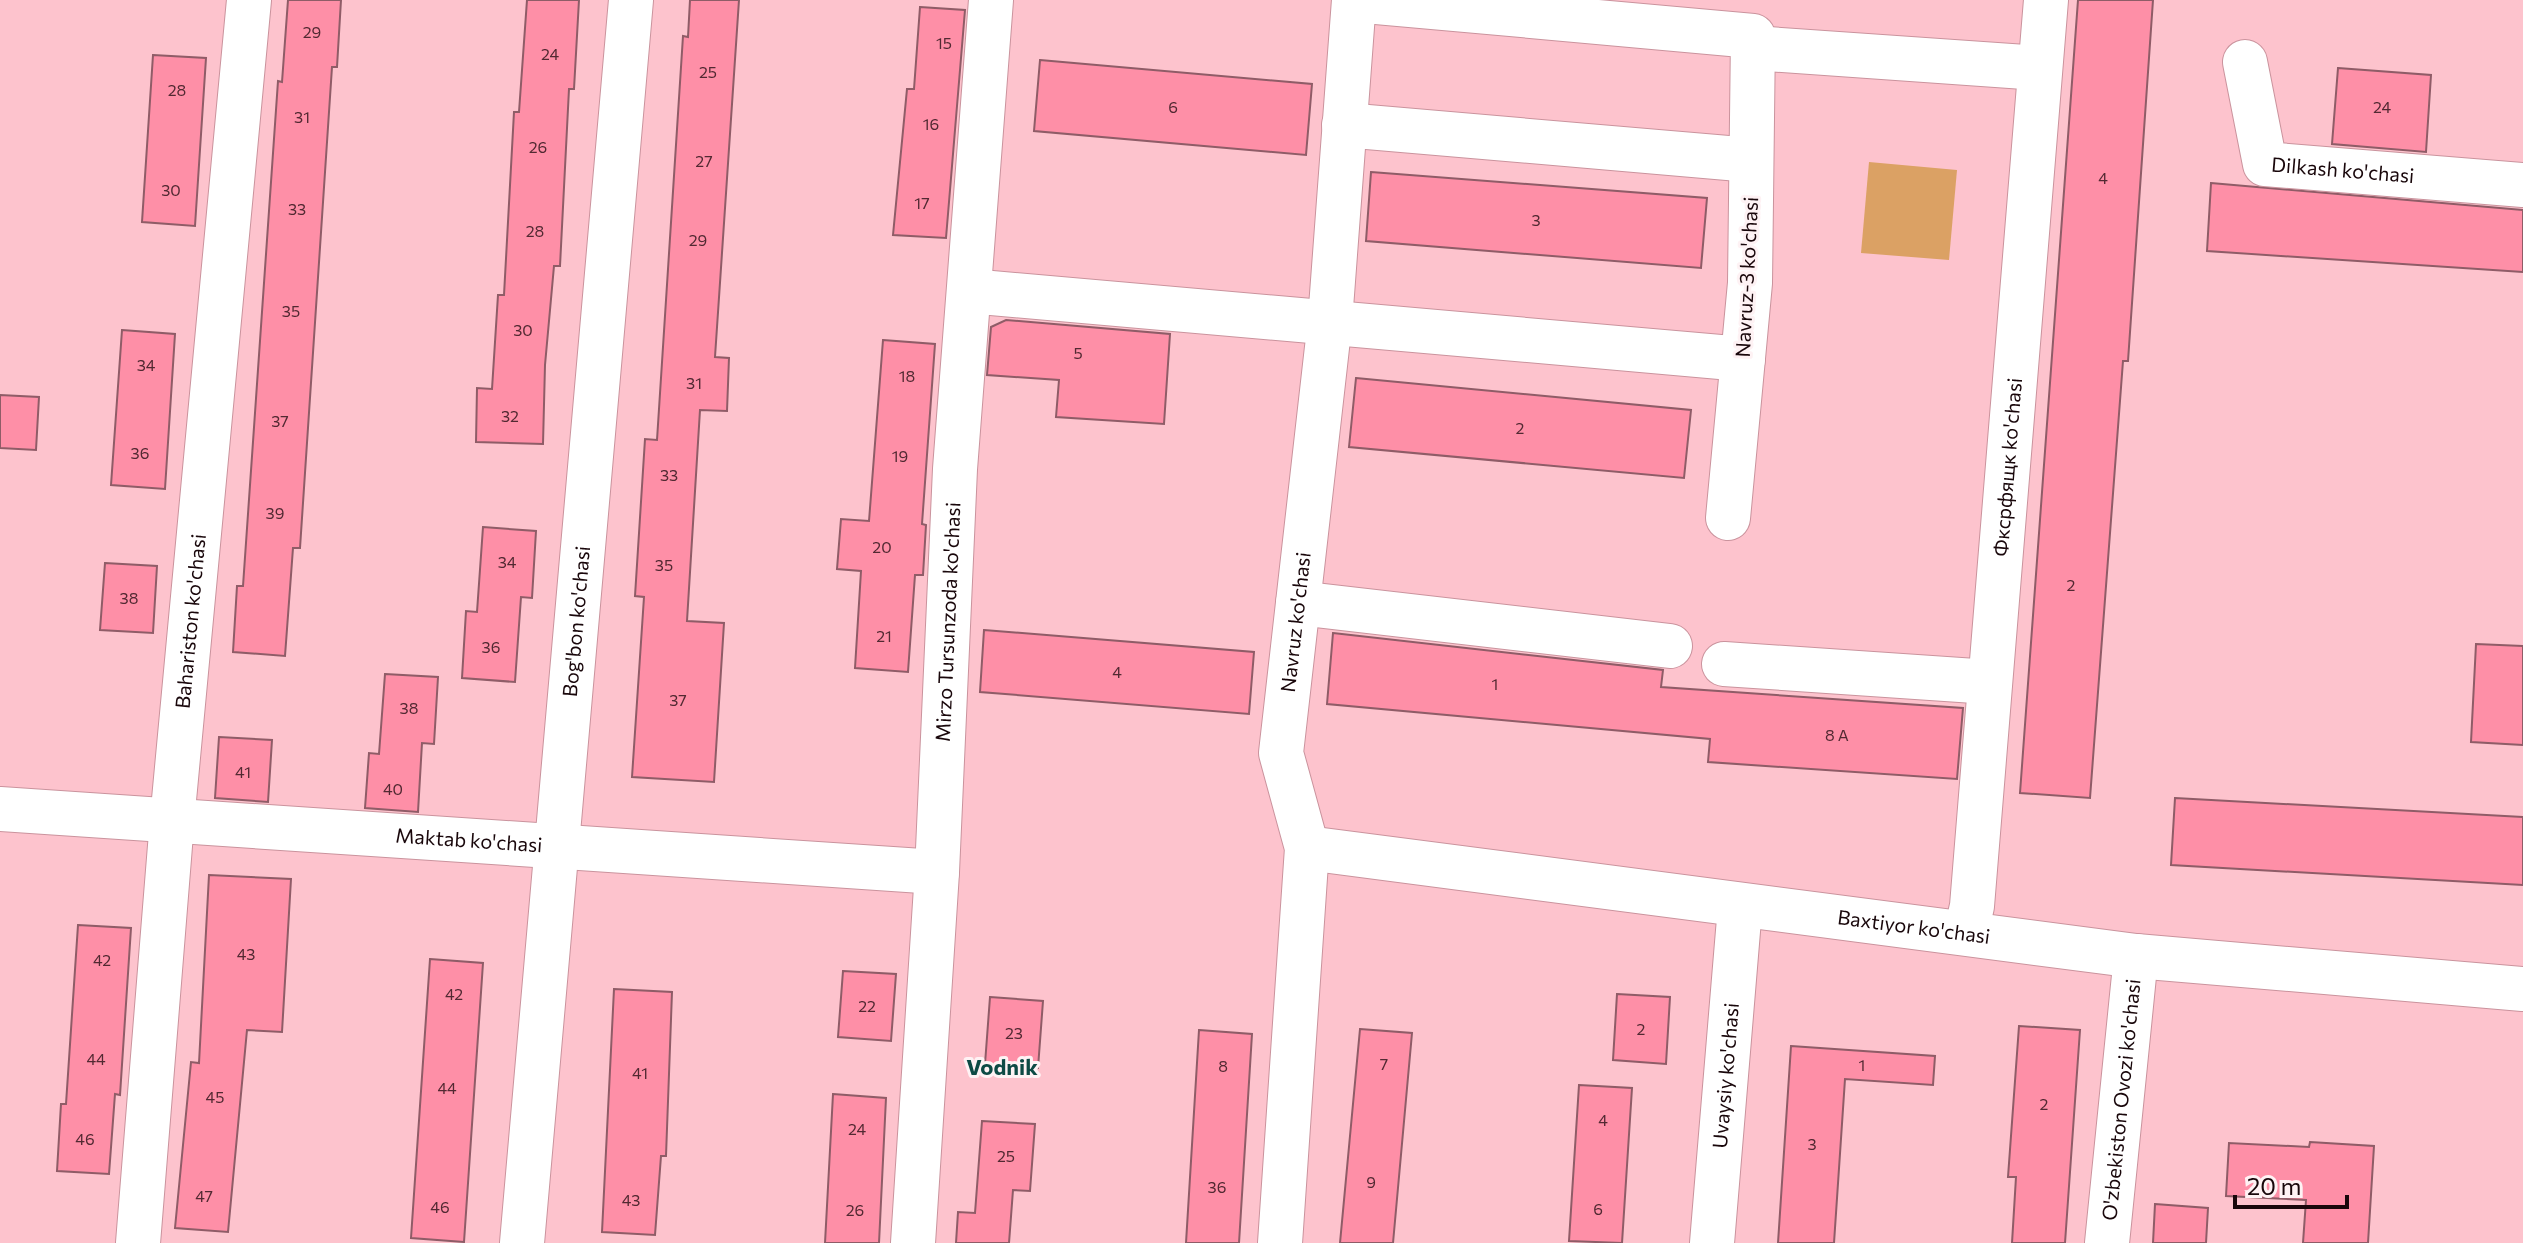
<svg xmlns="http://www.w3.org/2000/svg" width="2523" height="1243" font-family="Commissioner,sans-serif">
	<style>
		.green { fill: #dba164 }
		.building { fill: #fe8fa7; stroke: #8f5c67; stroke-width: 2 }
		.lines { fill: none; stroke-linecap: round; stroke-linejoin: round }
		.minor-casing { stroke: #ca939d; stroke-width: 46 }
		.minor { stroke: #fff; stroke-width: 44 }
		.labels { text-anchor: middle; stroke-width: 6; stroke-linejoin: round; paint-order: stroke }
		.number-label { font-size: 16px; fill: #522932 }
		.street-label { font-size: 20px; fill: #19070b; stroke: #fef2f4 }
		.neighbourhood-label { font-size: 22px; font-weight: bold; fill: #0d4a45; stroke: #fef2f4 }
	</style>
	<rect width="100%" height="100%" fill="#fdc3cd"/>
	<!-- green -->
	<path class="green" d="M1869,162L1957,170L1949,260L1861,253Z"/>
	<!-- building -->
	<g class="building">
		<path d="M288,0H341L337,67H332L300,548H293L285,656L233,652L237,586H243L278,81L282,82Z"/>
		<path d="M527,0H579L574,89H569L560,266H554L545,365L543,444L476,442L477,388L492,389L498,295H504L514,112H519Z"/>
		<path d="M690,0H739L715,357L729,358L727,411L700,410L687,621L724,623L714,782L632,777L644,597L635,596L645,439L657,440L683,36L688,37Z"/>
		<path d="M2078,0H2153L2128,361H2123L2090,798L2020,793Z"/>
		<path d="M920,7L965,10L946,238L893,235L907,89H914Z"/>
		<path d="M153,55L206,58L195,226L142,222Z"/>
		<path d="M1040,60L1312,84L1306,155L1034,131Z"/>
		<path d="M2338,68L2431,75L2426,152L2332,144Z"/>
		<path d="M1371,172L1707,198L1701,268L1366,241Z"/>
		<path d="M2211,183L2523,210V272L2207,251Z"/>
		<path d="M1006,320L1170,334L1164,424L1056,417L1059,380L987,375L991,327Z"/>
		<path d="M122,330L175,334L165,489L111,485Z"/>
		<path d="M883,340L935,344L922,524L926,525L923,575H915L908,672L855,668L861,571L837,569L841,519L869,521Z"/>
		<path d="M1356,378L1691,410L1684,478L1349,447Z"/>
		<path d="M0,395L39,397L36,450L0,448Z"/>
		<path d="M483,527L536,531L532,598L521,597L515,682L462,678L466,611L477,612Z"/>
		<path d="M105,563L157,566L153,633L100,630Z"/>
		<path d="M984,630L1254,652L1249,714L980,692Z"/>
		<path d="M1333,633L1663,670L1661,687L1963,708L1957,779L1708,762L1710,739L1327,704Z"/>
		<path d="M2476,644L2523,646V745L2471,742Z"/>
		<path d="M385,674L438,677L434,744L422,743L418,812L365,808L369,753L379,754Z"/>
		<path d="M219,737L272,740L268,802L215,798Z"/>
		<path d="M2175,798L2523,817V885L2171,865Z"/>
		<path d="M209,875L291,879L282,1032L247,1030L228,1232L175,1228L191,1062L199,1063Z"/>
		<path d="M78,925L131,928L120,1095L115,1094L109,1174L57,1171L61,1104H66Z"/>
		<path d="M430,959L483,963L464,1242L411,1238Z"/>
		<path d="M843,971L896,974L891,1041L838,1037Z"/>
		<path d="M614,989L672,992L666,1156H661L655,1235L602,1232Z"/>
		<path d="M1617,994L1670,997L1666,1064L1613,1060Z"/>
		<path d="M990,997L1043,1001L1038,1068L985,1064Z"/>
		<path d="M2019,1026L2080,1030L2065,1243H2012L2016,1177H2008Z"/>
		<path d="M1360,1029L1412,1033L1393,1243H1340Z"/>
		<path d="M1199,1030L1252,1034L1239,1243H1186Z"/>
		<path d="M1791,1046L1935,1056L1933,1085L1845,1079L1834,1243H1778Z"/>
		<path d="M1579,1085L1632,1088L1622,1243L1569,1241Z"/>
		<path d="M833,1094L886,1098L879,1243H825Z"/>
		<path d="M982,1121L1035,1124L1030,1191L1013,1190L1009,1243H956L958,1212L975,1213Z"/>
		<path d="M2310,1142L2374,1146L2368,1243H2303L2306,1200L2226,1196L2229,1143L2309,1147Z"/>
		<path d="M2155,1204L2208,1208L2206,1243H2153Z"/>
	</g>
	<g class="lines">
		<!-- minor casing -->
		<g class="minor-casing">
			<g id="minor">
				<path d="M1354,0L1753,36L1750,283L1728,518"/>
				<path d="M1753,48L2040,68"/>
				<path id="s1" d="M2245,62L2265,164L2523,185"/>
				<path d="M1344,125L1751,160"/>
				<path d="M969,291L1743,359"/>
				<path d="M1298,603L1670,646"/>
				<path d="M1724,664L1990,682"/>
				<path id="s2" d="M0,809L937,872"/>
				<path id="s3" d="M1307,848L2136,956L2523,989"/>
				<path id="s4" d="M1966,933L1972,906L2046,0"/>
				<path id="s5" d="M138,1243L172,821L249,0"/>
				<path id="s6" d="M522,1243L631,0"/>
				<path id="s7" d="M913,1243L937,872L955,469L991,0"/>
				<path id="s8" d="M1280,1243L1307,848L1281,753L1330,321L1354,0"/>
				<path id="s9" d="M1712,1243L1740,907"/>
				<path id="s10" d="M2107,1243L2136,956"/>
			</g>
		</g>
		<!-- minor -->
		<use href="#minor" class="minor"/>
	</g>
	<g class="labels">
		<!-- number labels -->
		<g class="number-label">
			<text x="312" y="38">29</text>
			<text x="944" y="49">15</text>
			<text x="550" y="60">24</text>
			<text x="708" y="78">25</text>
			<text x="177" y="96">28</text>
			<text x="1173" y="113">6</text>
			<text x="2382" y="113">24</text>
			<text x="302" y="123">31</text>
			<text x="931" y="130">16</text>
			<text x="538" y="153">26</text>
			<text x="704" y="167">27</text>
			<text x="2103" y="184">4</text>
			<text x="171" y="196">30</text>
			<text x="922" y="209">17</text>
			<text x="297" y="215">33</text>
			<text x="1536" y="226">3</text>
			<text x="535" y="237">28</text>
			<text x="698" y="246">29</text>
			<text x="291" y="317">35</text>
			<text x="523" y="336">30</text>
			<text x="1078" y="359">5</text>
			<text x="146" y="371">34</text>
			<text x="907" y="382">18</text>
			<text x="694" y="389">31</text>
			<text x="510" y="422">32</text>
			<text x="280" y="427">37</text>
			<text x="1520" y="434">2</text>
			<text x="140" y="459">36</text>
			<text x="900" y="462">19</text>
			<text x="669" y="481">33</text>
			<text x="275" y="519">39</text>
			<text x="882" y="553">20</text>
			<text x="507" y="568">34</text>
			<text x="664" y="571">35</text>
			<text x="2071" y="591">2</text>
			<text x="129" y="604">38</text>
			<text x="884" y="642">21</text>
			<text x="491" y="653">36</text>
			<text x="1117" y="678">4</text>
			<text x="1495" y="690">1</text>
			<text x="678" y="706">37</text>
			<text x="409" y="714">38</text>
			<text x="1837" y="741">8 А</text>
			<text x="243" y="778">41</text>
			<text x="393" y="795">40</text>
			<text x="246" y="960">43</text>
			<text x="102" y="966">42</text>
			<text x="454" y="1000">42</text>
			<text x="867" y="1012">22</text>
			<text x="1641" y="1035">2</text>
			<text x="1014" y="1039">23</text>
			<text x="96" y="1065">44</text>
			<text x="1384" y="1070">7</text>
			<text x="1862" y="1071">1</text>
			<text x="1223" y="1072">8</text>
			<text x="640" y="1079">41</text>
			<text x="447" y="1094">44</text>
			<text x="215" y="1103">45</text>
			<text x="2044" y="1110">2</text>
			<text x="1603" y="1126">4</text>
			<text x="857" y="1135">24</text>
			<text x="85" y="1145">46</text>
			<text x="1812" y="1150">3</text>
			<text x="1006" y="1162">25</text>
			<text x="1371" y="1188">9</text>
			<text x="1217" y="1193">36</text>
			<text x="204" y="1202">47</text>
			<text x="631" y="1206">43</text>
			<text x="440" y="1213">46</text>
			<text x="1598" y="1215">6</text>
			<text x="855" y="1216">26</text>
		</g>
		<!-- street labels -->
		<g class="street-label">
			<text dy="7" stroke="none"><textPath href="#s1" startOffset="182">Dilkash ko'chasi</textPath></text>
			<text transform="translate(1747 277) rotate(-87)" y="7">Navruz-3 ko'chasi</text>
			<text dy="7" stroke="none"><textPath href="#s4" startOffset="468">Фксрфящк ko'chasi</textPath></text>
			<text dy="7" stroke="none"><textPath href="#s5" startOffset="624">Bahariston ko'chasi</textPath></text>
			<text dy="7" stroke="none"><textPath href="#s7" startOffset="622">Mirzo Tursunzoda ko'chasi</textPath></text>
			<text dy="7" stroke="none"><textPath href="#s6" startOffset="624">Bog'bon ko'chasi</textPath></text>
			<text dy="7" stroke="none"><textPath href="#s8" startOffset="626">Navruz ko'chasi</textPath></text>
			<text dy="7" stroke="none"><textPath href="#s2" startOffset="470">Maktab ko'chasi</textPath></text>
			<text dy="7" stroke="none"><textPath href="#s3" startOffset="612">Baxtiyor ko'chasi</textPath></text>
			<text dy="7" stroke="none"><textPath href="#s9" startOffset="168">Uvaysiy ko'chasi</textPath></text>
			<text dy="7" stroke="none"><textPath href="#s10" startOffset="144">O'zbekiston Ovozi ko'chasi</textPath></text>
		</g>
		<!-- neighbourhood labels -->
		<g class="neighbourhood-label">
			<text x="1002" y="1075">Vodnik</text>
		</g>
	</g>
	<!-- scale -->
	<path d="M2235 1195v12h112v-12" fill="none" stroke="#19070b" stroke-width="4"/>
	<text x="2247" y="1195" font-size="24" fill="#19070b" stroke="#fef2f4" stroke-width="6" paint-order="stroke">20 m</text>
</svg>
